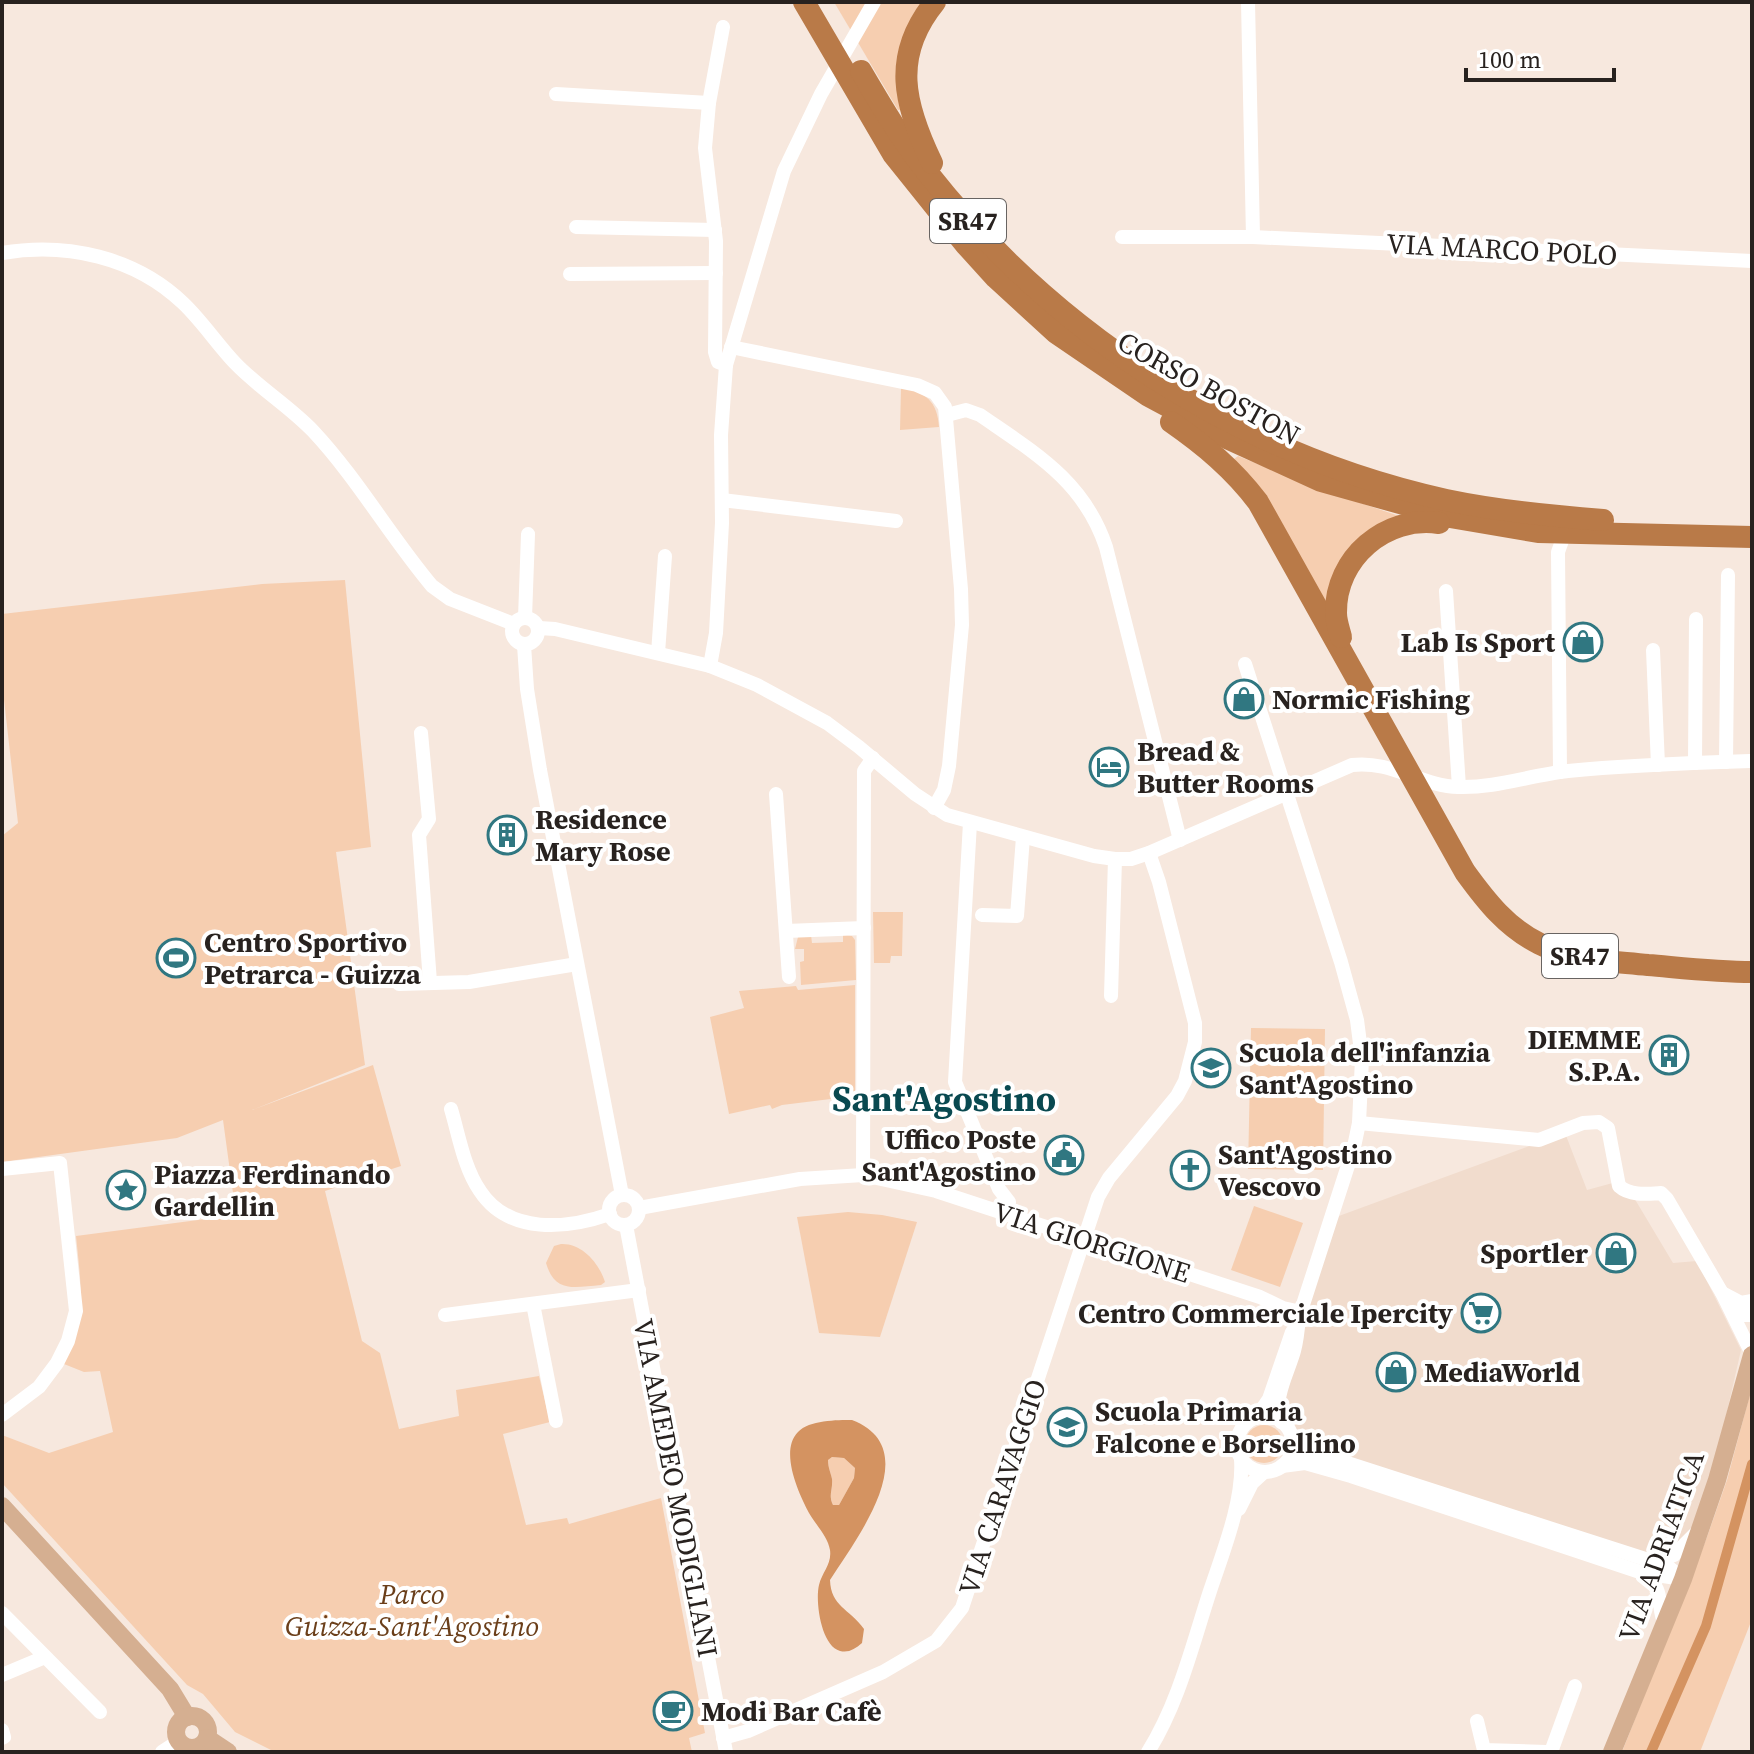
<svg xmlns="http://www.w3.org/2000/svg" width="1754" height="1754" font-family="'Source Serif 4',serif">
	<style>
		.built { fill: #f1dccd }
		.green { fill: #f6ceb0 }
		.water { fill: #d49361; fill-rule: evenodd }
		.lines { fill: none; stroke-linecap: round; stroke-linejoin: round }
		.canal { stroke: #d49361; stroke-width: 10 }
		.minor { stroke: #fff; stroke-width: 14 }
		.major { stroke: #d5af91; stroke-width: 18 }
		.highway { stroke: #b97a48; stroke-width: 22 }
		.labels { text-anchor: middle; stroke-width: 8; stroke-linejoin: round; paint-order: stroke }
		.shield { fill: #fff; stroke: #686462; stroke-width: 2 }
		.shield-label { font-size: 26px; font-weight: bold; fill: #28221f }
		.street-label { font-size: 28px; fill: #28221f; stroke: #fff }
		.poi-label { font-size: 28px; font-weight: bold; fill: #28221f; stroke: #fff; text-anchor: start }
		.park-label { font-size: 28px; font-style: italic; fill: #6b3f1a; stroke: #fff }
		.district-label { font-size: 36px; font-weight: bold; fill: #094950; stroke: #fff }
	</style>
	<rect width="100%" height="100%" fill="#f7e8de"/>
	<!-- built -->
	<path class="built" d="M1565,1133L1587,1190L1620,1181L1627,1186L1673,1263L1697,1261L1741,1350L1719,1447L1693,1530L1685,1540L1659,1557L1291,1441L1288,1429L1280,1419L1266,1413L1328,1220Z"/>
	<!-- green -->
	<g class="green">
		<path d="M834,2H930L905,109L898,110Z"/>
		<path d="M901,388C926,392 937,401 939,427L900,430Z"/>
		<path d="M1238,456L1319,489L1408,519L1375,532L1335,615L1230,462Z"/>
		<path d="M345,580L371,847L336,852L365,1065L252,1110L373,1065L401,1166L325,1191L362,1341L380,1353L399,1429L459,1416L456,1390L539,1376L550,1422L503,1434L526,1525L567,1518L569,1524L661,1498L705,1733L689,1738L692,1752H275L235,1732L203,1694L187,1685L2,1483V1435L49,1453L113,1432L100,1371L84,1372L64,1364C87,1317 81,1286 76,1236L236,1215L223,1120L177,1138L2,1162V836L18,823L2,682V614L262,584Z"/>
		<path d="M873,912H903L902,956H891L890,963H874Z"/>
		<path d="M843,934L852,936L855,940L856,980L801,985L800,962L804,961V949H795L798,937L811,935L812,943L843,942Z"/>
		<path d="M855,985V1096L782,1105L772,1109L770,1105L729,1114L710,1017L744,1008L739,991L796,986L798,990Z"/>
		<path d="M1251,1028L1325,1029L1323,1170L1248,1169Z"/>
		<path d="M1254,1206L1303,1223L1280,1287L1231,1270Z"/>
		<path d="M848,1212L882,1215L917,1222L880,1337L819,1333L797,1217Z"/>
		<path d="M561,1244C582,1243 599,1263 605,1282L601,1285C575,1287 555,1294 546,1263L554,1246Z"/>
		<path d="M1752,1387V1619L1700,1752H1622L1707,1537L1727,1480Z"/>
		<circle cx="1264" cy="1444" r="19"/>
		<path d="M832,1457L844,1458L855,1468L854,1478L839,1505H833C828,1495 833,1490 832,1479C831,1473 828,1468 828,1460Z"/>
	</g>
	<!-- water -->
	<path class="water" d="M852,1420C927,1449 856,1539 830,1580C831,1607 849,1608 864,1629L862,1643C855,1649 849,1653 840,1651C821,1646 815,1601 819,1585C822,1572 832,1564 830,1550C828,1537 816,1525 809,1513C799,1494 779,1451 798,1432C809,1420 837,1420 852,1420ZM832,1457L844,1458L855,1468L854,1478L839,1505H833C828,1495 833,1490 832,1479C831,1473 828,1468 828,1460Z"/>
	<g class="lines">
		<!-- canal -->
		<path class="canal" d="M1651,1752L1706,1626L1752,1464"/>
		<!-- minor -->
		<g class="minor">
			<path d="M1248,2L1253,237"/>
			<path d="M723,27L709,103L705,148L716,241L715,352L718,362L726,365"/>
			<path d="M556,94L709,103"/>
			<path d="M576,227L715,230"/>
			<path d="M1122,237H1253L1752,261"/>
			<path d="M2,253C66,242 135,257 183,303C202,321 217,344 235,363C259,388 289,406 313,431C357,478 390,536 432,586L450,599L514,624"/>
			<path d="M570,274L716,273"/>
			<path d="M731,347L917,385L935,393L945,407L961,589L962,625L949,766L944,790L934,808"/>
			<path d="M947,415L966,410L980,415C1035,453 1084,481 1106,547L1180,840"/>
			<path d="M722,500L896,521"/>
			<path d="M1446,591L1459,787"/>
			<circle cx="525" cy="631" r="13"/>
			<path d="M525,618L528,534"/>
			<path d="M539,628L555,629L710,666L757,685L827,723L859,747L915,794L947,815L1094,856L1115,859H1131L1149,853L1352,765C1391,760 1421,786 1459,787C1496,788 1531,775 1568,771C1629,765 1691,763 1752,761"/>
			<path d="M524,645L527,689L540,770L622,1195"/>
			<path d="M1653,650L1658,765"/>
			<path d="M658,653L665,556"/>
			<path d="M1245,664L1341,962L1357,1020L1362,1059L1359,1123L1354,1147L1299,1317C1298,1329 1297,1340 1294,1351C1288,1373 1272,1399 1281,1422"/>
			<path d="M710,666L716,633L722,523L721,435L726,365L784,171L821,94L874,2"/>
			<path d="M421,733L429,819L419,835L430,982"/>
			<path d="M1726,762L1728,575"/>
			<path d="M1695,763L1696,619"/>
			<path d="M1560,772L1558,552L1567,527"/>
			<path d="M776,794L789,977"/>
			<path d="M970,823L955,1082L999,1189L1009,1202L1007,1215"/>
			<path d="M982,915L1017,916L1023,837"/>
			<path d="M786,931L864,928"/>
			<path d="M399,984L469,982L577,964"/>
			<path d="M1111,996L1115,859"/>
			<path d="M451,1109C459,1136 464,1168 480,1191C509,1235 567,1229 610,1214"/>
			<path d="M1359,1123L1539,1140L1583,1123L1599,1122L1608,1128L1619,1186C1630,1196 1647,1194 1661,1193L1667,1199L1722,1293L1752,1354"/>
			<path d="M2,1169L60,1163L76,1311L68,1341L57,1363L39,1387L2,1415"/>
			<path d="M863,1175L864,771L873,758"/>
			<circle cx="624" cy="1210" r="15"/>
			<path d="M639,1208L800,1179L863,1175L936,1191L1260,1297L1283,1308L1301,1312"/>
			<path d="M626,1225L726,1752"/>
			<path d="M1722,1293L1741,1303L1752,1301"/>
			<path d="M533,1304L556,1421"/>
			<path d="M1732,1312L1737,1315H1752"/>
			<path d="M445,1315L639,1290"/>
			<circle cx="1265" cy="1444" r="28"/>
			<path d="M1256,1418L1269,1399L1292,1332"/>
			<path d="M1292,1439L1310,1451L1667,1566L1683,1579"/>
			<path d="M1282,1466L1305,1463L1351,1476L1643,1573L1683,1579"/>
			<path d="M1239,1509L1252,1483L1264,1472"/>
			<path d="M1656,1562L1674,1555L1697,1532"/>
			<path d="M1643,1573C1667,1592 1655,1602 1665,1625"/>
			<path d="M2,1613L100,1712"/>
			<path d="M2,1675L45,1657"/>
			<path d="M1477,1721L1484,1750L1546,1752"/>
			<path d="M2,1730L4,1737L2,1738"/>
			<path d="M723,1738L748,1731L883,1672L936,1641L962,1608L1098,1197L1109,1178L1177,1096L1185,1081L1195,1042V1023L1159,882L1149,853"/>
			<path d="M162,1752L179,1741"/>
			<path d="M1148,1752C1179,1702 1192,1646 1210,1591C1223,1552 1244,1500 1241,1459"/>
			<path d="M1551,1752L1575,1686"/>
		</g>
		<!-- major -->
		<g class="major">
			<path d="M2,1506L170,1689L187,1717"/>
			<circle cx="192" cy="1732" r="16"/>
			<path d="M207,1738L228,1752"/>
			<path d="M1612,1752L1683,1579L1717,1480L1752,1355"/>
		</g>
		<!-- highway -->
		<g class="highway">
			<path d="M804,2L893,154L966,245L996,278L1056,333L1147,395L1229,439L1321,481L1450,517L1538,532L1752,537"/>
			<path d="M861,71C881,105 902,141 927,172C1056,336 1242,455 1446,500C1498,511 1550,516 1603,520"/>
			<path d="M932,163C904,105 891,56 935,2"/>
			<path d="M1171,422C1204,445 1233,469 1258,502L1465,872C1486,901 1507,928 1540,944C1572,961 1612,961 1648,965C1683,968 1717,972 1752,972"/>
			<path d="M1341,637C1339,629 1336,621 1336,613C1335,558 1386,515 1439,523"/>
		</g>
	</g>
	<!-- icons -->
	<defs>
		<g id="shop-ring" transform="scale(2)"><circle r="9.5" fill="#fff" stroke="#307781" stroke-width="1.5"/><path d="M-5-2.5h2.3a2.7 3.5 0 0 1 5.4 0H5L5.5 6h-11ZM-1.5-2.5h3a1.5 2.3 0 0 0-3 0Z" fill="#307781"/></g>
		<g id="hotel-ring" transform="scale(2)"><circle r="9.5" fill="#fff" stroke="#307781" stroke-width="1.5"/><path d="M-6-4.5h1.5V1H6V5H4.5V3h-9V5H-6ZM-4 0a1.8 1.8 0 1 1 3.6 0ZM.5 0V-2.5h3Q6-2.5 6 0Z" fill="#307781"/></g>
		<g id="building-ring" transform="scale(2)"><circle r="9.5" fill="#fff" stroke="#307781" stroke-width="1.5"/><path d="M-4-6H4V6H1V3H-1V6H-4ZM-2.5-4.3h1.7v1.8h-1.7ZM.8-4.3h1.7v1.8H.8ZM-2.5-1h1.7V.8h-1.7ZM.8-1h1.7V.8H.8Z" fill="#307781"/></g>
		<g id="stadium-ring" transform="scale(2)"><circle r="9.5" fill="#fff" stroke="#307781" stroke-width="1.5"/><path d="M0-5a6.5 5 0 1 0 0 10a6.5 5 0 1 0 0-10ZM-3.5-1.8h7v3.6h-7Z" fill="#307781"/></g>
		<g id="school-ring" transform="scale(2)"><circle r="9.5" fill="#fff" stroke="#307781" stroke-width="1.5"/><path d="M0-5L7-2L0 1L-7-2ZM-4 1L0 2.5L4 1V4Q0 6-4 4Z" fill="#307781"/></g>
		<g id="civic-ring" transform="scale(2)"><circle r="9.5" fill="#fff" stroke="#307781" stroke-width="1.5"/><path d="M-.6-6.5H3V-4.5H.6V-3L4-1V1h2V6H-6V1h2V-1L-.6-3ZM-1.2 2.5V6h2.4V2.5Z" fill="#307781"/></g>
		<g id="church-ring" transform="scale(2)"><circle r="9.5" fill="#fff" stroke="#307781" stroke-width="1.5"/><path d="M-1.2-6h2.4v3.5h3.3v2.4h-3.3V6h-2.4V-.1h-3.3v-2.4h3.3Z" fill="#307781"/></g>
		<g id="sight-ring" transform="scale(2)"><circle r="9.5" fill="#fff" stroke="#307781" stroke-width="1.5"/><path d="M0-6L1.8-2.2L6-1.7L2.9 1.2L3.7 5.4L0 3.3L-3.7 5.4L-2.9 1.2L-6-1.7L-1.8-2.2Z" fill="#307781"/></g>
		<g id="supermarket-ring" transform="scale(2)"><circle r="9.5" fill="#fff" stroke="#307781" stroke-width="1.5"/><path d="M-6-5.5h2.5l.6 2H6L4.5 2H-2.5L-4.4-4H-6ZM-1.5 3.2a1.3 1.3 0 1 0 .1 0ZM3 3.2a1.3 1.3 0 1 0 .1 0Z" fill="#307781"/></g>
		<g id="cafe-ring" transform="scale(2)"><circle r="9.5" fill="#fff" stroke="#307781" stroke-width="1.5"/><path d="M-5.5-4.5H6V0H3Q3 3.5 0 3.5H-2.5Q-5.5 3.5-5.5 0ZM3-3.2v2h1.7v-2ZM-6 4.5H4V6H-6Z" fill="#307781"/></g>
	</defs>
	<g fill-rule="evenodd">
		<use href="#shop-ring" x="1583" y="642"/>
		<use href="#shop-ring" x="1244" y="699"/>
		<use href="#hotel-ring" x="1109" y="767"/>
		<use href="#building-ring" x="507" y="835"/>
		<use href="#stadium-ring" x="176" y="958"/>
		<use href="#building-ring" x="1669" y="1055"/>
		<use href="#school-ring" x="1211" y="1068"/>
		<use href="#civic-ring" x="1064" y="1155"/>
		<use href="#church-ring" x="1190" y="1170"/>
		<use href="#sight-ring" x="126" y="1190"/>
		<use href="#shop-ring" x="1616" y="1253"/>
		<use href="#supermarket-ring" x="1481" y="1313"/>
		<use href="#shop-ring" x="1396" y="1372"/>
		<use href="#school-ring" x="1067" y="1427"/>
		<use href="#cafe-ring" x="673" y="1711"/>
	</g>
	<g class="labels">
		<!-- shield labels -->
		<g class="shield">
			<rect x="930" y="199" width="76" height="44" rx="6"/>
			<rect x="1542" y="934" width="76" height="44" rx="6"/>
		</g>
		<g class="shield-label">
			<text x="968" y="230">SR47</text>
			<text x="1580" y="965">SR47</text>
		</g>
		<!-- street labels -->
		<g class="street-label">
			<text transform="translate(1502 249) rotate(3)" y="10">VIA MARCO POLO</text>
			<text transform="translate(1209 388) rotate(29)" y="10">CORSO BOSTON</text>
			<text transform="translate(1092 1242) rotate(18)" y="10">VIA GIORGIONE</text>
			<text transform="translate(1002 1487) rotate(-72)" y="10">VIA CARAVAGGIO</text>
			<text transform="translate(676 1488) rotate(79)" y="10">VIA AMEDEO MODIGLIANI</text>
			<text transform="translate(1661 1546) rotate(-70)" y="10">VIA ADRIATICA</text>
		</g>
		<!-- poi labels -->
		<g class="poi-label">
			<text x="1555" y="652" text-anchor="end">Lab Is Sport</text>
			<text x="1272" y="709">Normic Fishing</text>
			<text x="1137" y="761">Bread &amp;<tspan x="1137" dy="32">Butter Rooms</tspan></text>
			<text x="535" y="829">Residence<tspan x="535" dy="32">Mary Rose</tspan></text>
			<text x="204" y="952">Centro Sportivo<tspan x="204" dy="32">Petrarca - Guizza</tspan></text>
			<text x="1641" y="1049" text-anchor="end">DIEMME<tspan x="1641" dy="32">S.P.A.</tspan></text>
			<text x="1239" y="1062">Scuola dell'infanzia<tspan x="1239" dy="32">Sant'Agostino</tspan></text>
			<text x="1036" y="1149" text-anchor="end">Uffico Poste<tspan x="1036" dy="32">Sant'Agostino</tspan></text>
			<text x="1218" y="1164">Sant'Agostino<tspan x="1218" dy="32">Vescovo</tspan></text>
			<text x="154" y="1184">Piazza Ferdinando<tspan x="154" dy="32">Gardellin</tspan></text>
			<text x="1588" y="1263" text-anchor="end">Sportler</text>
			<text x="1453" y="1323" text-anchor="end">Centro Commerciale Ipercity</text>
			<text x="1424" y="1382">MediaWorld</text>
			<text x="1095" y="1421">Scuola Primaria<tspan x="1095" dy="32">Falcone e Borsellino</tspan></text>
			<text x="701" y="1721">Modi Bar Cafè</text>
		</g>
		<!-- park labels -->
		<g class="park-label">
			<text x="412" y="1604">Parco<tspan x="412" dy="32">Guizza-Sant'Agostino</tspan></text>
		</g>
		<!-- district labels -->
		<g class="district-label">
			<text x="944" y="1111">Sant'Agostino</text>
		</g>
	</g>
	<!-- border -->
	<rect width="1754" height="1754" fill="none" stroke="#28221f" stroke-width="8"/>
	<!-- scale -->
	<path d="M1466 68v12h148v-12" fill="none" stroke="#28221f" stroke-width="4"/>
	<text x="1478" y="68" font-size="24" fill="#28221f" stroke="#ffffff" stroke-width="6" paint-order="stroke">100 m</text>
</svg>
